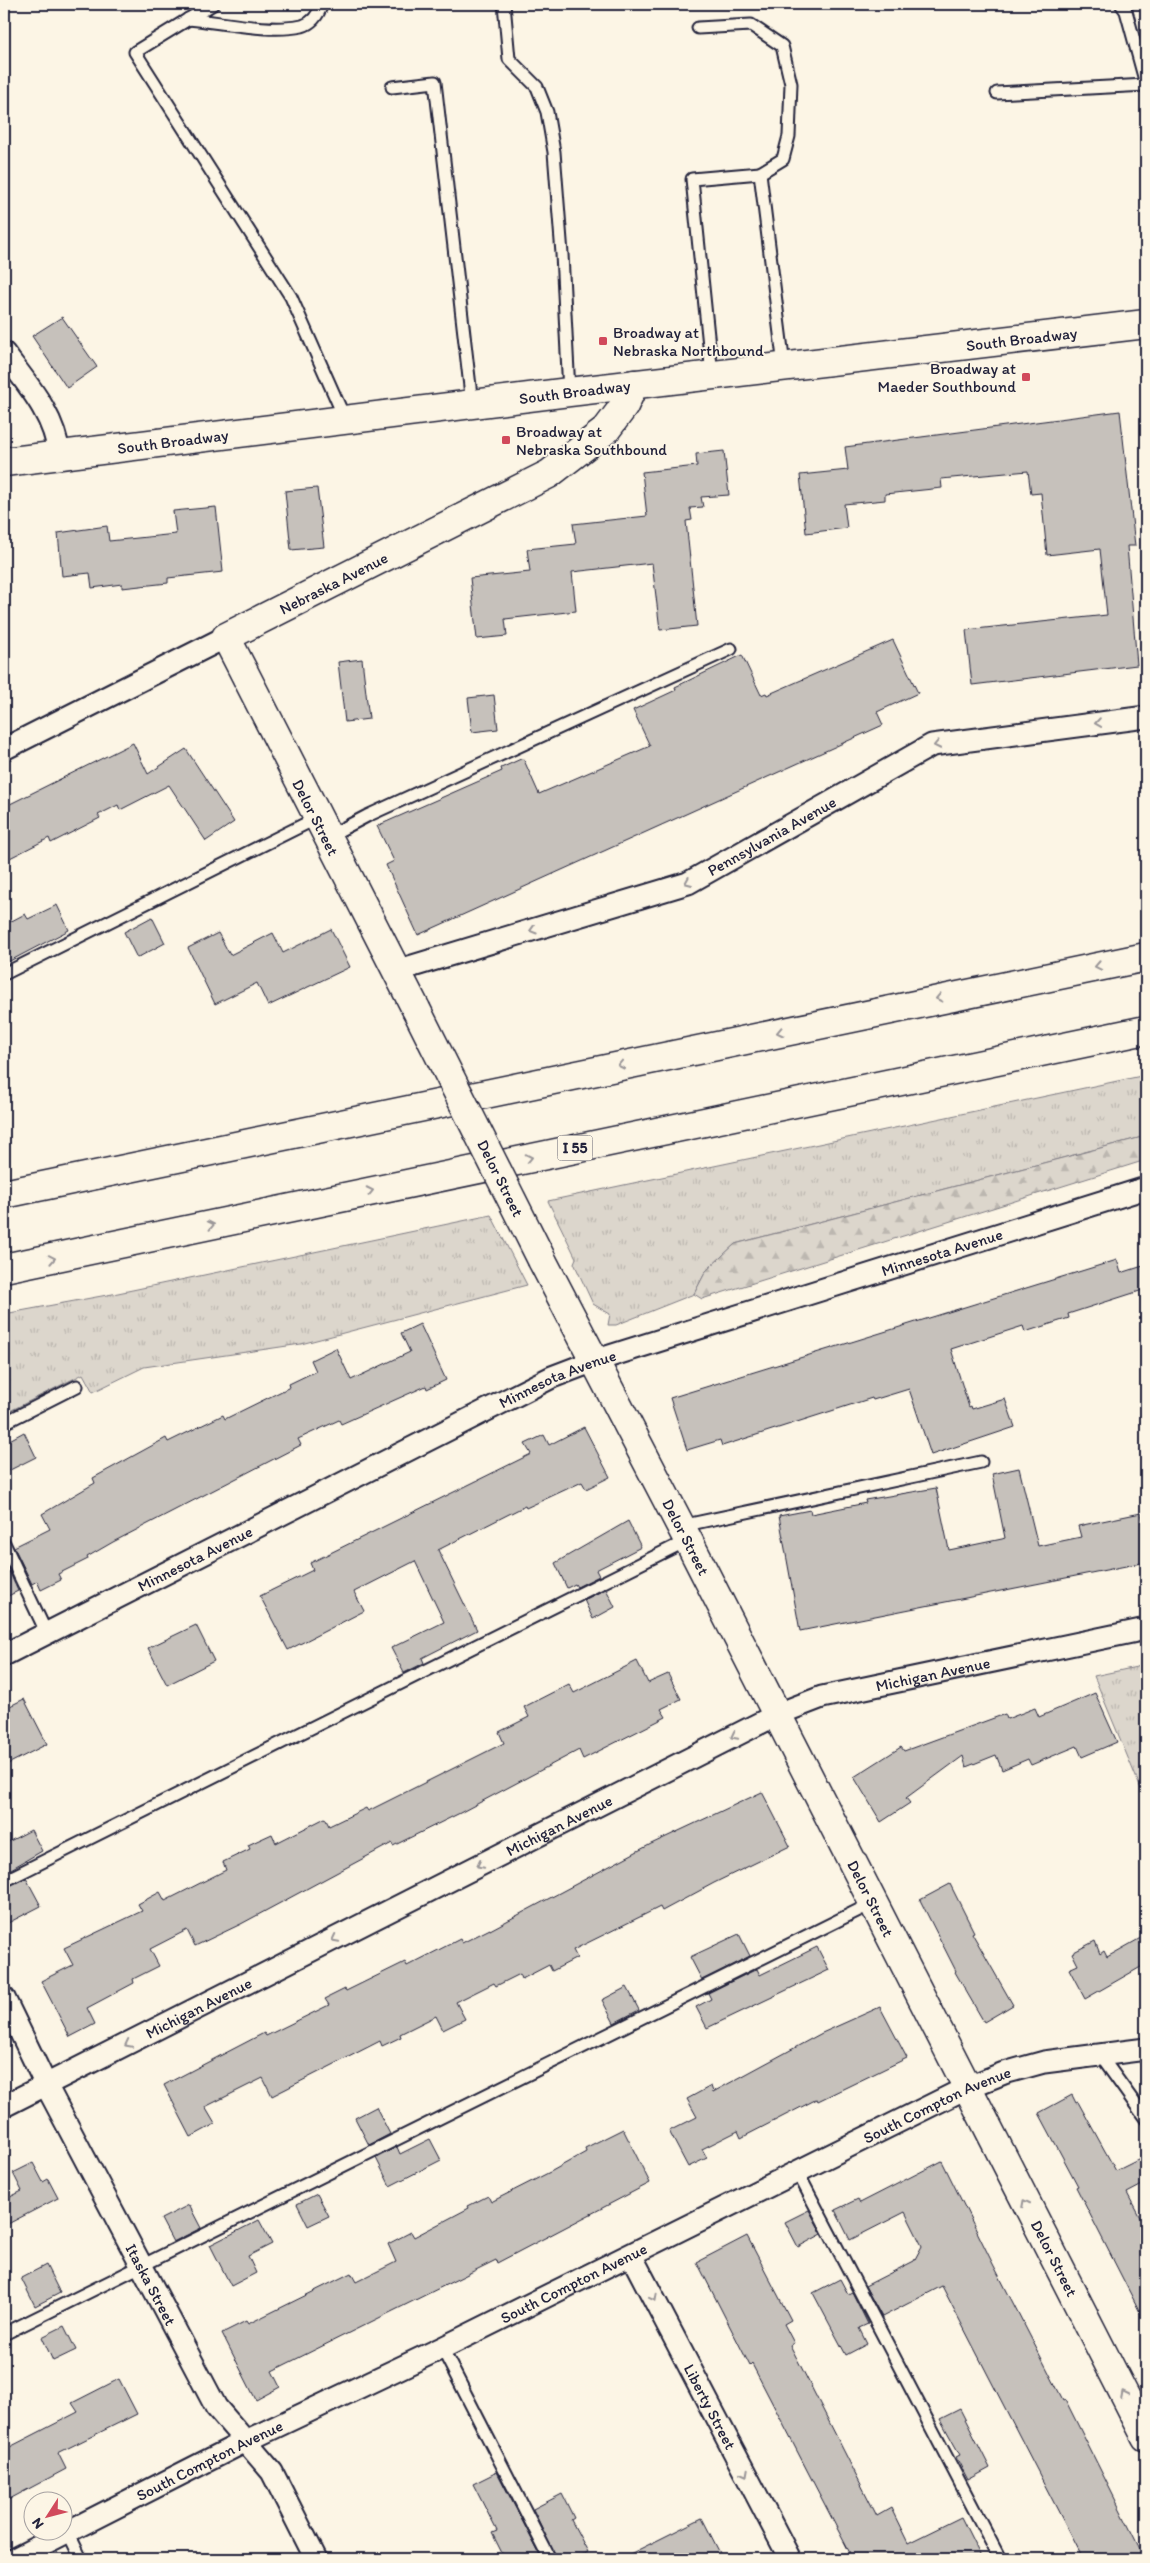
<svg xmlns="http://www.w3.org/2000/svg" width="1150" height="2563" font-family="Itim,sans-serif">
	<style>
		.grass { fill: url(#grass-tufts); stroke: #7f7c84 }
		.forest { fill: url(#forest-firs); stroke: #7f7c84 }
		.building { fill: #c6c1bb; stroke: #22223b }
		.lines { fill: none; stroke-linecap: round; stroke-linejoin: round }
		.service-casing { stroke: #22223b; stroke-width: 15 }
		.minor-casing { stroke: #22223b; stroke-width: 25 }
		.tertiary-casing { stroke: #22223b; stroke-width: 31 }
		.primary-casing { stroke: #22223b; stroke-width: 31 }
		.motorway-casing { stroke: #22223b; stroke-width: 31 }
		.service { stroke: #fcf5e5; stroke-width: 11 }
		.minor { stroke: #fcf5e5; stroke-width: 21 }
		.tertiary { stroke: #fcf5e5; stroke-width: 28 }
		.primary { stroke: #fcf5e5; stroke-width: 28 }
		.motorway { stroke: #fcf5e5; stroke-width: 28 }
		.tertiary-bridge-casing { stroke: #22223b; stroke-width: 31; stroke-linecap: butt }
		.tertiary-bridge { stroke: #fcf5e5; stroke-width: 28 }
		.oneway { stroke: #9a9698 }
		.poi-dot { fill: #d1495b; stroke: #fcf5e5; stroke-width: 2 }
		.labels { text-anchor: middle; stroke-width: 4; stroke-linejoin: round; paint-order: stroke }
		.shield { fill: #fcf5e5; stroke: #63616e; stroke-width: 1 }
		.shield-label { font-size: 15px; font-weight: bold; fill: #22223b }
		.poi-label { font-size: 16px; fill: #22223b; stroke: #fcf5e5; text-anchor: start }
		.street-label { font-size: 16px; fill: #22223b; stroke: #fcf5e5 }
	</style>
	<defs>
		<pattern id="grass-tufts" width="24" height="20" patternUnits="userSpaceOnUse" patternTransform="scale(1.25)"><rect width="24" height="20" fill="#dcd6cc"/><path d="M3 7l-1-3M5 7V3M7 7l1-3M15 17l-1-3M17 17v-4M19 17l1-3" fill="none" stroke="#bcb7b0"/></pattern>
		<pattern id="forest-firs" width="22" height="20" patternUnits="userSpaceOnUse" patternTransform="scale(1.25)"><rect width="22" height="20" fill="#dcd6cc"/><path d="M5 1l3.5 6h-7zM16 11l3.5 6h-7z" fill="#bcb7b0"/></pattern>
	</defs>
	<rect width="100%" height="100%" fill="#fcf5e5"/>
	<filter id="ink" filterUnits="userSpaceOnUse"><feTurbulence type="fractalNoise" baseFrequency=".02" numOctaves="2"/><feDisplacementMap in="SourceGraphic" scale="10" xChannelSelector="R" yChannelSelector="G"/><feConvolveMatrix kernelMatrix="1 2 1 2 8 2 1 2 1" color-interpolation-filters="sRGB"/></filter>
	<g filter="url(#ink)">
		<!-- grass -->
		<g class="grass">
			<path d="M1146,1075V1136L735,1244L706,1271L694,1294L616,1325H608L610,1314L593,1304L574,1263L576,1258L548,1201Z"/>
			<path d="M491,1215L527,1285L301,1344L144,1367L93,1392L83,1374L4,1414V1314L118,1293Z"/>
			<path d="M1146,1665V1801L1094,1676Z"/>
		</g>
		<!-- forest -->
		<path class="forest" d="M1146,1136V1160L702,1299L694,1294L706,1271L735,1244Z"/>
		<!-- building -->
		<g class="building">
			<path d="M62,317L97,367L67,388L32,336Z"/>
			<path d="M1120,411L1135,546H1127L1137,665L972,685L966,630L1107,615L1100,549L1047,555L1041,493L1031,494L1028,471L941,479L942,488L885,494V500L844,504L847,528L806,533L800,475L848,470L845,447Z"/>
			<path d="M724,451L729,495L701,497L703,507L690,508L692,520L686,521L697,626L660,630L652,563L572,572L576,611L505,619L507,636L477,639L470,578L530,572L527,549L576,544L573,524L647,516L642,472L697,466L696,454Z"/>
			<path d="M317,488L324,547L291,550L285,491Z"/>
			<path d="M216,507L223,572L168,578V583L122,588V584L92,588L90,573L62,576L58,533L107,526L109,541L176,534L173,511Z"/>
			<path d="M893,640L918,693L877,712L883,725L418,935L386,865L394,861L377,826L502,771L501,768L523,758L539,794L650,746L633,710L676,690L675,687L742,655L761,695L766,693L767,695Z"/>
			<path d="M362,659L369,719L345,722L338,662Z"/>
			<path d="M494,695L498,729L472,732L468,698Z"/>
			<path d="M133,743L148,774L186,749L234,822L206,841L169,785L120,810L118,805L98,815L100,818L51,843L49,838L4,861V807Z"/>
			<path d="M57,905L69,930L4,964V925L25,914L28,919Z"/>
			<path d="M152,917L165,943L137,958L124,932Z"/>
			<path d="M331,929L350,967L268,1006L257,983L215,1004L188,948L218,933L230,955L273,933L283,953Z"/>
			<path d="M1117,1260L1121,1273L1146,1265V1289L1068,1314L1069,1318L1025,1332L1023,1326L951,1349L969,1407L971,1406L972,1409L1005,1399L1015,1427L931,1455L909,1389L873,1400L872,1398L722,1446L720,1440L687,1450L670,1398Z"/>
			<path d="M420,1324L446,1380L427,1389L426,1386L341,1424L339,1420L298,1439L301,1445L113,1542L87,1557L88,1559L58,1574L61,1580L41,1590L37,1581L32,1584L14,1547L50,1529L42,1514L95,1483L93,1478L166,1438L168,1442L223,1415L225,1419L290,1387L289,1384L316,1371L311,1360L336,1348L351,1380L410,1352L401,1333Z"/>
			<path d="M584,1427L610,1477L586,1489L582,1482L526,1508L525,1506L438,1550L477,1630L422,1658L424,1663L404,1673L391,1648L444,1622L415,1561L354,1592L364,1611L288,1650L260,1596L313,1570L310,1563L531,1454L525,1444L544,1435L549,1445Z"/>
			<path d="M24,1432L36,1457L4,1473V1443Z"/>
			<path d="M1019,1468L1038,1546L1081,1537L1078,1526L1141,1513L1146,1540V1562L800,1631L779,1516L810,1510L811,1514L866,1503L865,1500L936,1488L949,1550L1002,1539L1005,1538L992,1474Z"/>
			<path d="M628,1521L641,1547L596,1570L599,1576L577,1587L575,1584L567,1588L555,1563Z"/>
			<path d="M4,1560L18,1591L4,1598Z"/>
			<path d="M606,1589L615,1607L593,1619L584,1600Z"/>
			<path d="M196,1625L214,1661L167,1685L148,1648Z"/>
			<path d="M637,1661L648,1683L668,1674L681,1699L661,1709L666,1717L583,1759L579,1750L460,1813L393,1846L392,1843L241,1924L195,1946L187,1930L150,1949L159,1966L133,1979L134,1983L87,2008L95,2024L70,2037L41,1981L73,1965L64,1948L142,1911L138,1904L160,1892L165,1901L226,1870L223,1862L250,1849L248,1845L272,1834L276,1843L325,1818L329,1826L366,1808L368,1811L504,1743L499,1732L529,1717L524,1707L569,1684L574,1693Z"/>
			<path d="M1095,1693L1117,1742L1082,1757L1077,1746L1031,1765L1028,1759L1002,1770L996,1755L966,1767L963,1756L906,1798L910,1803L881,1822L854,1777L901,1747L904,1751L1005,1714L1007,1719L1035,1708L1039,1717Z"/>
			<path d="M24,1699L47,1744L4,1766V1709Z"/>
			<path d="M762,1792L790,1846L714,1883L662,1911L660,1907L573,1950L577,1958L552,1971L549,1965L522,1979L520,1974L496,1986L494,1983L456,2002L465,2019L443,2030L436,2016L400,2034L401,2037L382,2046L380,2041L272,2096L263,2078L205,2107L215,2124L191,2137L164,2085L264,2033L266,2036L329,2005L325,1999L345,1989L346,1991L405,1962L407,1966L460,1939L462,1943L490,1929V1930L651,1844Z"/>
			<path d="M31,1830L42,1851L4,1873V1834L8,1842Z"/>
			<path d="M26,1878L41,1906L4,1925V1888Z"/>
			<path d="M950,1884L974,1932L972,1933L1013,2005L984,2022L955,1972L956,1971L920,1900Z"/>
			<path d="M739,1934L750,1956L702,1980L690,1957Z"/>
			<path d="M1146,1935V1964L1085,1999L1069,1969L1078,1965L1072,1953L1095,1941L1100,1954L1104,1951L1107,1957Z"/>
			<path d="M817,1947L829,1970L707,2028L696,2007L711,1999L708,1993L757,1969L760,1975Z"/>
			<path d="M627,1987L639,2010L614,2023L602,2000Z"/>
			<path d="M880,2007L907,2058L818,2101L817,2099L741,2138L738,2131L702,2149L707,2158L688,2167L669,2131L697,2117L687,2099L711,2086L713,2092L822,2033Z"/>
			<path d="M1072,2095L1076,2103L1078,2102L1116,2171L1146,2156V2183L1127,2193L1146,2229V2324L1076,2187L1078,2186L1039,2113Z"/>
			<path d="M376,2107L390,2134L369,2145L355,2118Z"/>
			<path d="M623,2129L650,2183L497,2263L496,2260L272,2371L280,2387L256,2400L222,2333L246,2321L248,2324L351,2273L356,2282L396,2262L388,2244L411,2232L414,2237L469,2208L468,2206L488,2196L491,2202L552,2171L586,2152L585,2148Z"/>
			<path d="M430,2139L441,2160L390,2186L376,2158L397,2147L400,2154Z"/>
			<path d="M942,2161L993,2264L1063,2400L1065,2399L1145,2559H1083L942,2286L882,2317L865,2286L914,2261L922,2246L905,2212L850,2240L835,2210L858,2199L860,2203Z"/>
			<path d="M33,2163L43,2182L48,2179L58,2198L4,2226V2200L22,2191L13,2173Z"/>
			<path d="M317,2194L329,2216L308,2226L297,2204Z"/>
			<path d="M189,2205L201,2228L173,2242L161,2219Z"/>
			<path d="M809,2210L822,2234L798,2247L785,2222Z"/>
			<path d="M259,2220L272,2244L248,2256L256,2273L231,2286L210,2245Z"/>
			<path d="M747,2236L791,2320L784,2324L794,2343L790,2345L877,2516L891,2508L908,2543L961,2517L982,2559H853L752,2364L750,2366L697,2262Z"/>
			<path d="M46,2265L60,2293L35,2306L21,2278Z"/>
			<path d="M840,2279L848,2294L852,2292L868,2324L859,2328L867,2344L846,2355L813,2293Z"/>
			<path d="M64,2326L76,2350L53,2361L42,2337Z"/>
			<path d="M119,2379L137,2414L58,2453L66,2469L4,2502V2450L78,2412L72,2403Z"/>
			<path d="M960,2409L990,2468L968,2480L956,2457L960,2455L940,2419Z"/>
			<path d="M497,2472L542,2559H505L492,2533L497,2531L473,2484Z"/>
			<path d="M562,2494L574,2518L571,2520L588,2552L574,2559H557L533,2509Z"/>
			<path d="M702,2518L723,2559H620Z"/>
		</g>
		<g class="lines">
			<!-- service casing -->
			<g class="service-casing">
				<g id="service">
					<path d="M213,4L135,52L291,297L345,419"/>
					<path d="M504,4L509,59L537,87L547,112L554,152L562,254L569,392"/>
					<path d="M1121,4L1126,11L1146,84"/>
					<path d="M188,19C222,22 269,33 302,26C313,23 319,13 322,4"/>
					<path d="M698,28L751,25L782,46L791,84L789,136L783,159L760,173"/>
					<path d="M392,87L435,82L472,404"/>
					<path d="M997,93L1146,85"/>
					<path d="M712,375L692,179L760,173L784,366"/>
					<path d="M327,837L367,816L731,649"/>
					<path d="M4,974L317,818"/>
					<path d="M4,1423L77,1386"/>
					<path d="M681,1526L981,1462"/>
					<path d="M4,1543L47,1634"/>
					<path d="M4,1881L688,1540"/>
					<path d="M1100,2055L1146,2119"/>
					<path d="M798,2173L1000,2559"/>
					<path d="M4,2334L873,1903"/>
					<path d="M442,2348L550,2559"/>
					<path d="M68,2532L81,2559"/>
				</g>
			</g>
			<!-- minor casing -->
			<g class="minor-casing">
				<g id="minor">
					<path d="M4,353C27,384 55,415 59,455"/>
					<path d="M4,749L226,637"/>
					<path id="s1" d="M396,971L688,883L932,745L1146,717"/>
					<path id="s2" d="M4,1655L552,1377L594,1361L1146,1188"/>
					<path id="s3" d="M4,1998L46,2085L216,2407L272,2472L316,2559"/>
					<path id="s4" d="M4,2106L778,1714L822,1697L1146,1629"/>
					<path id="s5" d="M631,2255L790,2559"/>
					<path id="s6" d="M14,2559L246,2441L442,2348L966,2088L1004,2073L1044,2062L1146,2049"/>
				</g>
			</g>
			<!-- tertiary casing -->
			<g class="tertiary-casing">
				<g id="tertiary">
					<path id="s7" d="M416,1009L226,637L549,474L606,430L624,406L634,384"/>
					<path id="s8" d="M542,1260L688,1540L1146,2437"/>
				</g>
			</g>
			<!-- primary casing -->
			<g class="primary-casing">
				<g id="primary">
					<path id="s9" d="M4,462L569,392L1146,324"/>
				</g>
			</g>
			<!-- motorway casing -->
			<g class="motorway-casing">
				<g id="motorway">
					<path d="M4,1194L1146,957"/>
					<path d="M4,1268L1146,1030"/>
				</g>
			</g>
			<!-- service -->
			<use href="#service" class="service"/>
			<!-- minor -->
			<use href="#minor" class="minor"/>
			<!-- tertiary -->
			<use href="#tertiary" class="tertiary"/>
			<!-- primary -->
			<use href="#primary" class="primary"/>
			<!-- motorway -->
			<use href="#motorway" class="motorway"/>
			<!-- tertiary-bridge casing -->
			<g class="tertiary-bridge-casing">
				<g id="tertiary-bridge">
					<path id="s10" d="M416,1009L542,1260"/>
				</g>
			</g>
			<!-- tertiary-bridge -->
			<use href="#tertiary-bridge" class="tertiary-bridge"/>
		</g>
		<!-- one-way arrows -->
		<defs><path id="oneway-chevron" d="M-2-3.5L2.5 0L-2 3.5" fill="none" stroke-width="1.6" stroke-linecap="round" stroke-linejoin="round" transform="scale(1.25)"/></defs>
		<g class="oneway">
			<use href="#oneway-chevron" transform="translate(1098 723) rotate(172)"/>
			<use href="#oneway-chevron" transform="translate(937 745) rotate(168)"/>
			<use href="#oneway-chevron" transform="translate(688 882) rotate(157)"/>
			<use href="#oneway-chevron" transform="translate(533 930) rotate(163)"/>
			<use href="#oneway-chevron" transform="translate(1098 966) rotate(169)"/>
			<use href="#oneway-chevron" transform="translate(939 998) rotate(168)"/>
			<use href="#oneway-chevron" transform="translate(780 1032) rotate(168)"/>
			<use href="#oneway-chevron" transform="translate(621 1065) rotate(168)"/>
			<use href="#oneway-chevron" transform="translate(529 1158) rotate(-12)"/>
			<use href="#oneway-chevron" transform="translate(370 1191) rotate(-12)"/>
			<use href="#oneway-chevron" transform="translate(211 1225) rotate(-12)"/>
			<use href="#oneway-chevron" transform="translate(52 1259) rotate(-11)"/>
			<use href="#oneway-chevron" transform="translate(734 1736) rotate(153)"/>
			<use href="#oneway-chevron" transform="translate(480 1865) rotate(153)"/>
			<use href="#oneway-chevron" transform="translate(335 1939) rotate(153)"/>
			<use href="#oneway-chevron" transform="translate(128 2044) rotate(153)"/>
			<use href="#oneway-chevron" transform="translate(1025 2203) rotate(-117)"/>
			<use href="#oneway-chevron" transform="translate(654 2298) rotate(62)"/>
			<use href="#oneway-chevron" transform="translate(1124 2394) rotate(-117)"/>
			<use href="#oneway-chevron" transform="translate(745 2473) rotate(62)"/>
		</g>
	</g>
	<!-- markers -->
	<g class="poi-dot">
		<rect x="598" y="336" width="10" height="10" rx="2.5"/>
		<rect x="1021" y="372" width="10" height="10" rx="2.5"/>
		<rect x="501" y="435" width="10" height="10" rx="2.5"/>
	</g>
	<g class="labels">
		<!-- shield labels -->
		<rect class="shield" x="557.5" y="1135.5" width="35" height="25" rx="4"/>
		<g class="shield-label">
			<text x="575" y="1153">I 55</text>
		</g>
		<!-- poi labels -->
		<g class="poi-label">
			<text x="613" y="338">Broadway at<tspan x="613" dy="18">Nebraska Northbound</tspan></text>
			<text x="1016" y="374" text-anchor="end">Broadway at<tspan x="1016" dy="18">Maeder Southbound</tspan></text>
			<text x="516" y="437">Broadway at<tspan x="516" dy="18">Nebraska Southbound</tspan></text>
		</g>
		<!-- street labels -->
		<g class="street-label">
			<text dy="6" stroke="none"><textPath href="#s9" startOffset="1025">South Broadway</textPath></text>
			<text dy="6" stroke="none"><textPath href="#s9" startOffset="575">South Broadway</textPath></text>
			<text dy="6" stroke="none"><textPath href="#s9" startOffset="170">South Broadway</textPath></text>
			<text dy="6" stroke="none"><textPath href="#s7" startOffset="538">Nebraska Avenue</textPath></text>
			<text transform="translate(316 817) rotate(63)" y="6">Delor Street</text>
			<text dy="6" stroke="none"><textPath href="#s1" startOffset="401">Pennsylvania Avenue</textPath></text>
			<text dy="6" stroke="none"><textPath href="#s10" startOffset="189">Delor Street</textPath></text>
			<text dy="6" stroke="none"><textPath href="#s2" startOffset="1024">Minnesota Avenue</textPath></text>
			<text dy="6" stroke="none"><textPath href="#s2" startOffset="619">Minnesota Avenue</textPath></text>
			<text dy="6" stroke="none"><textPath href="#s8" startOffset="312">Delor Street</textPath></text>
			<text dy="6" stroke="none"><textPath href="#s2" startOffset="214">Minnesota Avenue</textPath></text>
			<text dy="6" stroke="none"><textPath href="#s4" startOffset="1028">Michigan Avenue</textPath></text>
			<text dy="6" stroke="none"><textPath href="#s4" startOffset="622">Michigan Avenue</textPath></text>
			<text dy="6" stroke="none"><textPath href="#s8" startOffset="718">Delor Street</textPath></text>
			<text dy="6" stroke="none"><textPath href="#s4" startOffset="218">Michigan Avenue</textPath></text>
			<text dy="6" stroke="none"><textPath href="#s6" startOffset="1029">South Compton Avenue</textPath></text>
			<text dy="6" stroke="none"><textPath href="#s8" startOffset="1122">Delor Street</textPath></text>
			<text dy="6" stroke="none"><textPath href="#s6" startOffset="624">South Compton Avenue</textPath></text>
			<text dy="6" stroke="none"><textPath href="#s3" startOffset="322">Itaska Street</textPath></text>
			<text dy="6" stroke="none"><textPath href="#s5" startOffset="171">Liberty Street</textPath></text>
			<text dy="6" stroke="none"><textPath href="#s6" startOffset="219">South Compton Avenue</textPath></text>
		</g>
	</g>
	<!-- margin -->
	<rect width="1150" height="2563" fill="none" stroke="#fcf5e5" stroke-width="20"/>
	<rect x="10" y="10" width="1130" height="2543" fill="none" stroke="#22223b" stroke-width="2" filter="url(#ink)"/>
	<!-- north arrow -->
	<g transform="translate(48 2516) rotate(234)"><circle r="24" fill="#fcf5e5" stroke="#a5a1a1"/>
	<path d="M0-4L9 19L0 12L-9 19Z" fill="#d1495b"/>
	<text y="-8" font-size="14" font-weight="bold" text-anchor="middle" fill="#22223b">N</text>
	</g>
</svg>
